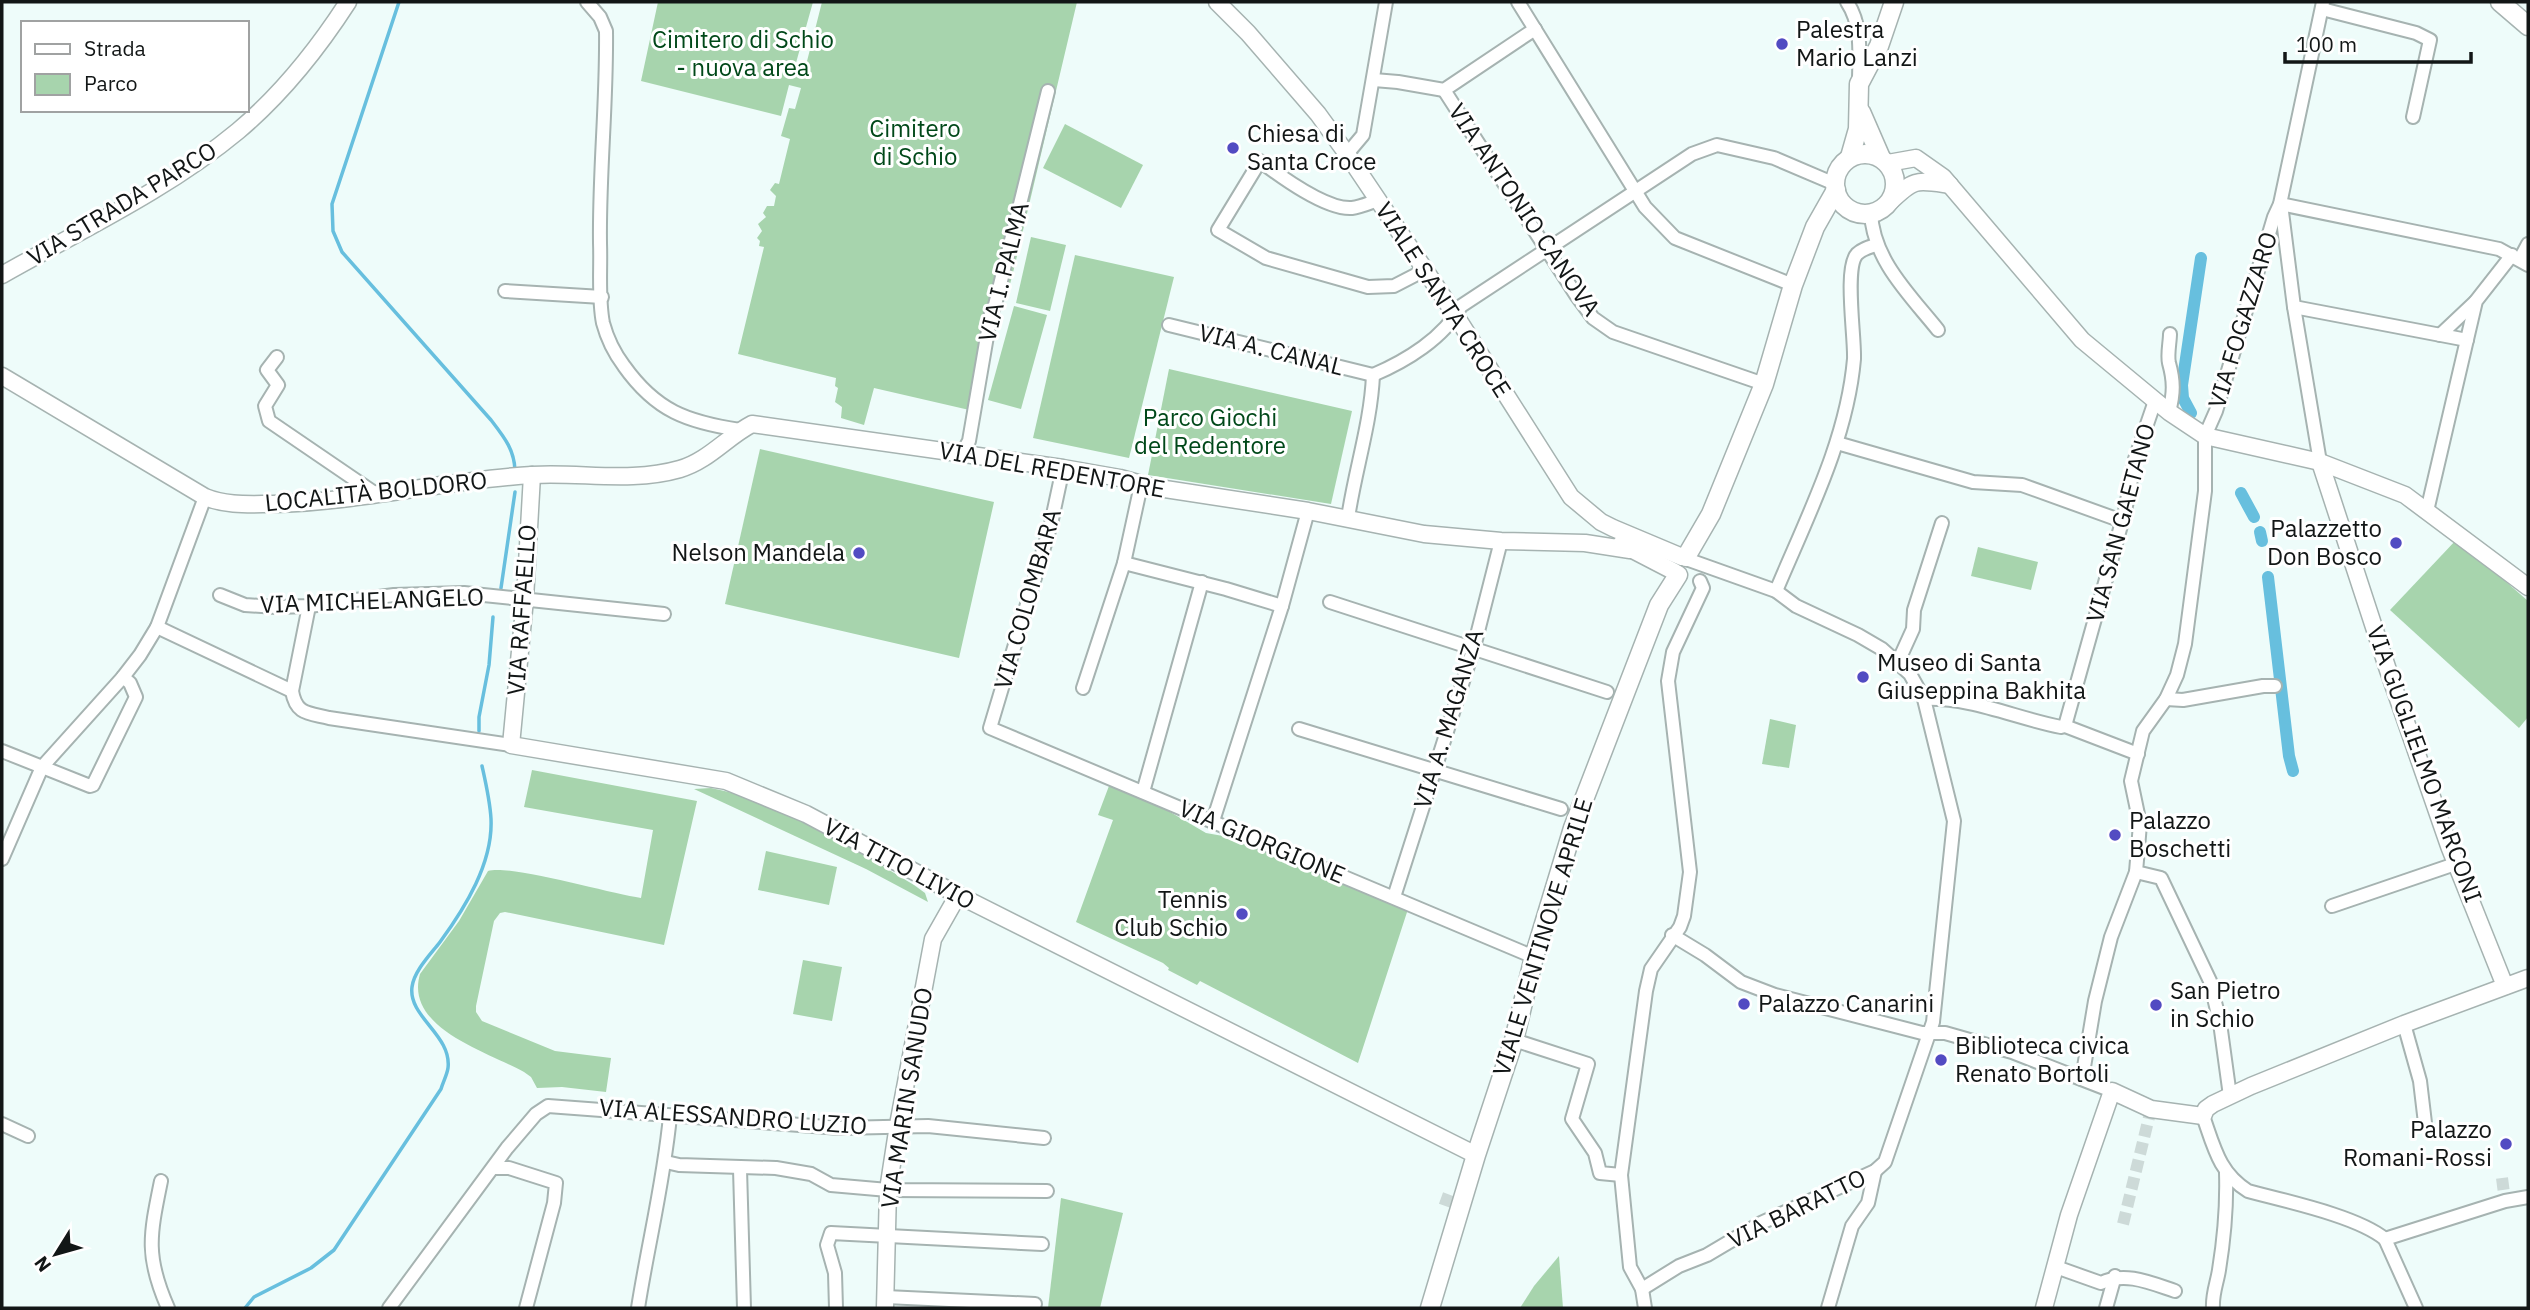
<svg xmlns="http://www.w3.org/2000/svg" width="2530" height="1310" font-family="'IBM Plex Sans',sans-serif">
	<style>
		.green { fill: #a7d4ad }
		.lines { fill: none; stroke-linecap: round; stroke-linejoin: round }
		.stream { stroke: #67bfde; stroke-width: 3.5 }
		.canal { stroke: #67bfde; stroke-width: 12 }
		.street-tunnel { stroke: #cddad8; stroke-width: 12; stroke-dasharray: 12 6; stroke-linecap: butt }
		.street-casing { stroke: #a6b3b1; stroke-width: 16 }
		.secondary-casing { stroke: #a6b3b1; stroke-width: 19 }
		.primary-casing { stroke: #a6b3b1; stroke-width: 21 }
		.street { stroke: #fff; stroke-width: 12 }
		.secondary { stroke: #fff; stroke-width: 16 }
		.primary { stroke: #fff; stroke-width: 18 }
		.poi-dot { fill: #524bc2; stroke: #fff; stroke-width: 2.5 }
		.labels { text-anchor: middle; stroke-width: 6; stroke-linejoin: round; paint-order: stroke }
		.poi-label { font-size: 24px; fill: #121616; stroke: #fff; text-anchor: start }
		.park-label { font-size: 24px; fill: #004819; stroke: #fff }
		.street-label { font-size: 24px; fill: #121616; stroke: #fff }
	</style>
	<rect width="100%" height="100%" fill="#eefcfa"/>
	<!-- green -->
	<g class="green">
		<path d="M658,2H813L794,70L804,73L822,2H1077L1012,277L1008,291H1004L978,412L874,388L864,425L841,418L842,407L835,402L838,388L835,386L836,378L738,354L764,247L759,246L760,241L757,238L762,231L758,224L766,217L763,213L767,206H774L776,196L770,190L775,183L779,184L790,139L781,136L789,108L795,109L801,88L789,85L781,116L641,81Z"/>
		<path d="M1065,124L1143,165L1121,208L1043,168Z"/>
		<path d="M1031,237L1066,245L1050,311L1016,303Z"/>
		<path d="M1075,255L1174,277L1129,458L1033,438Z"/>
		<path d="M1014,306L1047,315L1021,409L988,400Z"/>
		<path d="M1169,369L1352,411L1331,504L1148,475Z"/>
		<path d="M760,449L994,502L959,658L725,604Z"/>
		<path d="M2457,539L2528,601V717L2519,728L2390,610Z"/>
		<path d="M1978,547L2038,562L2031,590L1971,576Z"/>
		<path d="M1770,719L1796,725L1789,768L1762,764Z"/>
		<path d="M532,770L697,801L664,945L505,912L500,913L494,921L476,1006V1012L482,1021L555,1051L611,1058L606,1092L562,1087L537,1088L531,1077L524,1072C488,1052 404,1028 420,974L459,921L488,871C510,864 611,894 641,898L653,830L524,807Z"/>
		<path d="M1112,778L1206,833L1223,836L1409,906L1358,1063L1200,981L1197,985L1168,970L1169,968L1163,963L1076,922L1113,820L1098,815Z"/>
		<path d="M711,788C784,802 851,847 914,885L925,893L928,902L866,869L694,789Z"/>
		<path d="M766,851L837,867L829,905L758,890Z"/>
		<path d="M803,960L842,967L832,1021L793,1014Z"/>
		<path d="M1061,1198L1123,1213L1100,1308H1048Z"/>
		<path d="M1559,1256L1563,1308H1520L1534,1286Z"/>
	</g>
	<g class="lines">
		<!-- stream -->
		<g class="stream">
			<path d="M399,2L332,204L333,231L342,252L491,420C504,437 514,449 515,470"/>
			<path d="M501,588L515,492"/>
			<path d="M479,731V717L489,665L493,617"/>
			<path d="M245,1308L254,1297L311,1268L334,1250L441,1089C443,1082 447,1075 448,1068C452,1035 408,1017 412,987C414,971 430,955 440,942C465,908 493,863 491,819C490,801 486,784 482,766"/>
		</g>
		<!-- canal -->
		<g class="canal">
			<path d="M2191,413L2183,398L2182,385L2201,258"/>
			<path d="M2241,493L2254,517"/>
			<path d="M2260,532L2262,541"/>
			<path d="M2268,577L2289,756L2293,771"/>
		</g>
		<!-- street-tunnel -->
		<g class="street-tunnel">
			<path d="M2502,1178L2505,1201"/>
			<path d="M1441,1198L1474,1210"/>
			<path d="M2123,1224L2151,1109"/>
		</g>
		<!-- street casing -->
		<g class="street-casing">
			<g id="street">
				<path d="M587,2L600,17L606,31C607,102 599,172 600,243C601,269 598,298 603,323C607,338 615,354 624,366C656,411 687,422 740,430"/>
				<path d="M1518,2L1645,207L1675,238L1793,285"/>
				<path d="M1847,2C1863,26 1859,55 1859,83"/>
				<path d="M2322,9L2416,33L2430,40L2413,117"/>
				<path d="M1374,80L1398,82L1444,90L1535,29"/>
				<path d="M1444,90L1576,295L1593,318L1613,332L1764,384"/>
				<path d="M1347,154L1363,135L1386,2"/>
				<path d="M1378,200C1369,203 1361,207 1352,208C1326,210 1280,176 1260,161L1218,230L1266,258L1368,287L1394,286L1425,270"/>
				<path d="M2280,204L2499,249L2528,265"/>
				<path d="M2281,204L2294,307L2320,462"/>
				<path d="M1871,213C1873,260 1910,295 1938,330"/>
				<path d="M2520,259L2528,244"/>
				<path d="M505,291L602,297"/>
				<path d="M2294,307L2467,340"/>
				<path d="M1169,325L1373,375"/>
				<path d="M2440,335L2475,302"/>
				<path d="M277,357L267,370L278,385L265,406L269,421L376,494"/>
				<path d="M1373,375C1406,361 1444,338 1461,306L1692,154L1717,145L1774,158L1835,184"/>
				<path d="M2169,412C2174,393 2174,381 2169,363C2167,355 2170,342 2170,334"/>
				<path d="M1837,443L1973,482L2022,485L2122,521"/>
				<path d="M962,453L969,441L991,313L995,305L1048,91"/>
				<path d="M1063,468L1051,524L990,728L1534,957"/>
				<path d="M2427,511L2476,301L2512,255"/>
				<path d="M1348,518C1355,470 1371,423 1373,375"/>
				<path d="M1124,563L1226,589L1282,606"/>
				<path d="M1776,591C1807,517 1847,440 1854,359C1855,337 1844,268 1857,254C1862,249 1869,247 1876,245"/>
				<path d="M220,595L245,605L276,607L309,606L394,595L464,593L664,614"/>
				<path d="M1330,602L1607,692"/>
				<path d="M309,606L292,691C296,715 309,713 329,718L511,745"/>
				<path d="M157,627L292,691"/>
				<path d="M1898,662L1913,629L1914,610L1942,523"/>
				<path d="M1083,688L1124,563L1141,485"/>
				<path d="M1924,699C1971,697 2015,718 2061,727L2065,726L2138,754"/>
				<path d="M2166,699L2183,700L2263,686H2275"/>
				<path d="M2065,726L2125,511L2135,459L2155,401"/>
				<path d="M1299,729L1561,809"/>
				<path d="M2,751L90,786L93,785L136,697L130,683L123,677"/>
				<path d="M1143,792L1202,582"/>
				<path d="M1213,821L1282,606L1308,511"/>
				<path d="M2,859L42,767L123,677L140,655L157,627L205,497"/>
				<path d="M1394,897L1474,647L1501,541"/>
				<path d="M2332,906L2458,863"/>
				<path d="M1672,935L1705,955L1741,982L1775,995L1922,1033H1945L2012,1052L2112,1091"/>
				<path d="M2404,1024L2420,1081L2425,1123"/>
				<path d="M1514,1040L1588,1064L1572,1119L1595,1153L1600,1173L1621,1175"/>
				<path d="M2082,1079L2095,1001L2111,937L2136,872"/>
				<path d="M2230,1096L2220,1023L2210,981L2161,878L2136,872L2140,824L2131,781L2143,731L2166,699L2177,675L2185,644L2205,491V436L2216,411L2274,217L2280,204L2323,2"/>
				<path d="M2203,1116C2214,1147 2219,1173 2248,1191C2285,1201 2357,1216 2385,1239"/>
				<path d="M2,1124L28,1136"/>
				<path d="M666,1162L679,1165L776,1168L811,1174L831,1185L888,1190L1047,1191"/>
				<path d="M493,1168H509L556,1183L554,1203L526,1308"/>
				<path d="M740,1169L744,1308"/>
				<path d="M161,1181C150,1235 145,1256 168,1308"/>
				<path d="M2385,1239L2505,1201L2528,1197"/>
				<path d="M2385,1239L2416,1308"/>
				<path d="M2056,1267L2101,1283C2125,1271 2151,1283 2175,1291"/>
				<path d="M1642,1289L1679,1266L1707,1255L1761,1223L1875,1171L1885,1162L1933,1022L1954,821L1924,699L1910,674L1882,649L1858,635L1796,606L1776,591L1689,560"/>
				<path d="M886,1297L1035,1304"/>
				<path d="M389,1308L507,1148L536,1114L548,1106L840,1128L928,1126L1044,1138"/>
				<path d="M638,1308C648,1244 664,1181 670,1116"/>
				<path d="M836,1308L835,1273L827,1245L831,1233L1042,1244"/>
				<path d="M1645,1308L1642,1289L1630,1267L1621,1175L1646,991L1651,969L1680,927L1684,916L1690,872L1668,681L1673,652L1703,588L1700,581"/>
				<path d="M1828,1308L1852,1226L1868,1203L1875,1171"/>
				<path d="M2106,1308L2115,1276"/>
				<path d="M2213,1308C2212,1294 2217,1283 2219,1270C2224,1239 2227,1205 2226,1173"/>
			</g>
		</g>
		<!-- secondary casing -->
		<g class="secondary-casing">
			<g id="secondary">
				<path d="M1217,2L1248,33L1318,114L1347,154L1456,316L1571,497L1601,522L1613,528L1682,557"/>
				<path d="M1888,163L1916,158L1943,177L2082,340L2169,412L2205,436L2320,462L2405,495L2528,587"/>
				<path d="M1890,202C1915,178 1916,180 1950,185"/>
				<path d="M2,275C81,230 167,190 238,131C282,94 317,50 348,2"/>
				<path d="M2,376L205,497C227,506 250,504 273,504C360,502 445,480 532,475C582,472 631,483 680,469C708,461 727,437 752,424L1063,468L1120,478L1152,487L1308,511L1424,534L1501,541L1585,543L1630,550"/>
				<path d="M2320,462L2388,670L2449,846L2505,986"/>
				<path d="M532,475L525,599L511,745L726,781L806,814L958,895L1476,1155"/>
				<path d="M1621,544L1675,572"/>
				<path d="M885,1308L888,1190L898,1125L933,939L958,895"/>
				<path d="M2044,1308L2069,1215L2112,1091L2151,1109L2203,1116L2206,1109L2213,1104L2251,1086L2404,1024L2528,978"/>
			</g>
		</g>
		<!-- primary casing -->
		<g class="primary-casing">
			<g id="primary">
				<path d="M2500,2L2528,26"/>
				<path d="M1861,112L1881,158"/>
				<circle cx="1865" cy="184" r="30"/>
				<path d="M1850,157L1858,129L1859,84L1879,46L1894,2"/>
				<path d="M1686,557L1711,514L1764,384L1793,285L1815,227L1836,190"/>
				<path d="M1430,1308L1476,1155L1514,1040L1534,957L1573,828L1659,605L1678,575"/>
			</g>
		</g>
		<!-- street -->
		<use href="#street" class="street"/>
		<!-- secondary -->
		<use href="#secondary" class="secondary"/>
		<!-- primary -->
		<use href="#primary" class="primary"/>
	</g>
	<!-- markers -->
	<g class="poi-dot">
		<circle cx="1782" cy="44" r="7"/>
		<circle cx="1233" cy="148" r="7"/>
		<circle cx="2396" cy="543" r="7"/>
		<circle cx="859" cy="553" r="7"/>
		<circle cx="1863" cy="677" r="7"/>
		<circle cx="2115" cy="835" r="7"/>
		<circle cx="1242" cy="914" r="7"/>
		<circle cx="1744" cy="1004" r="7"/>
		<circle cx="2156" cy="1005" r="7"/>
		<circle cx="1941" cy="1060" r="7"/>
		<circle cx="2506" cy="1144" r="7"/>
	</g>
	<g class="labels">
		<!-- poi labels -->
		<g class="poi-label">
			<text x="1796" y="38">Palestra<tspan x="1796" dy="28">Mario Lanzi</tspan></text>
			<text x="1247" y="142">Chiesa di<tspan x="1247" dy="28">Santa Croce</tspan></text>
			<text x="2382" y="537" text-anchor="end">Palazzetto<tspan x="2382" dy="28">Don Bosco</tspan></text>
			<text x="845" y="561" text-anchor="end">Nelson Mandela</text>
			<text x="1877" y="671">Museo di Santa<tspan x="1877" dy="28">Giuseppina Bakhita</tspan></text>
			<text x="2129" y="829">Palazzo<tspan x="2129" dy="28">Boschetti</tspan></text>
			<text x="1228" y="908" text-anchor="end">Tennis<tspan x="1228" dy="28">Club Schio</tspan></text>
			<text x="2170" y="999">San Pietro<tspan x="2170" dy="28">in Schio</tspan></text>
			<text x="1758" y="1012">Palazzo Canarini</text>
			<text x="1955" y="1054">Biblioteca civica<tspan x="1955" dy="28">Renato Bortoli</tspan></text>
			<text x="2492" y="1138" text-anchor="end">Palazzo<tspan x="2492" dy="28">Romani-Rossi</tspan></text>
		</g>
		<!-- park labels -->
		<g class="park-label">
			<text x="743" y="48">Cimitero di Schio<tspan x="743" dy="28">- nuova area</tspan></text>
			<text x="915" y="137">Cimitero<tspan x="915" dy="28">di Schio</tspan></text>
			<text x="1210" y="426">Parco Giochi<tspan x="1210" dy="28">del Redentore</tspan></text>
		</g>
		<!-- street labels -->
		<g class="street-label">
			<text transform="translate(122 204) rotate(-31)" y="8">VIA STRADA PARCO</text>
			<text transform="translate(1524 210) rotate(56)" y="8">VIA ANTONIO CANOVA</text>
			<text transform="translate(1004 272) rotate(-76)" y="8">VIA I. PALMA</text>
			<text transform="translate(1443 300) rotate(57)" y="8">VIALE SANTA CROCE</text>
			<text transform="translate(2243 320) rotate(-73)" y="8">VIA FOGAZZARO</text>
			<text transform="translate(1271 350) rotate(14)" y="8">VIA A. CANAL</text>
			<text transform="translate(1052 470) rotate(10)" y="8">VIA DEL REDENTORE</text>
			<text transform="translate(376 492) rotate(-6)" y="8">LOCALITÀ BOLDORO</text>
			<text transform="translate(2121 523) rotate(-75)" y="8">VIA SAN GAETANO</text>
			<text transform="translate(1028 599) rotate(-74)" y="8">VIA COLOMBARA</text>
			<text transform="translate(372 601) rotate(-2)" y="8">VIA MICHELANGELO</text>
			<text transform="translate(522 610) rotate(-86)" y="8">VIA RAFFAELLO</text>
			<text transform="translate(1449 719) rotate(-73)" y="8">VIA A. MAGANZA</text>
			<text transform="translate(2424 764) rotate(70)" y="8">VIA GUGLIELMO MARCONI</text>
			<text transform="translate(1262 842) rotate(23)" y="8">VIA GIORGIONE</text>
			<text transform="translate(899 864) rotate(28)" y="8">VIA TITO LIVIO</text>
			<text transform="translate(1543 937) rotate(-73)" y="8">VIALE VENTINOVE APRILE</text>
			<text transform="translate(907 1098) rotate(-81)" y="8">VIA MARIN SANUDO</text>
			<text transform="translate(733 1117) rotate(4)" y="8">VIA ALESSANDRO LUZIO</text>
			<text transform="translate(1797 1209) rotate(-26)" y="8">VIA BARATTO</text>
		</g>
	</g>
	<!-- border -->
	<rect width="2530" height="1310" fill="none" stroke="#121616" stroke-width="7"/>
	<!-- legend -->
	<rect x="21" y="21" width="228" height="91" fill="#ffffff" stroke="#a0a2a2" stroke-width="2"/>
	<rect x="35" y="44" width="35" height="10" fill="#ffffff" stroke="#a0a2a2" stroke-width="2"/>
	<text x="84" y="56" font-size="21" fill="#121616">Strada</text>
	<rect x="35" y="74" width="35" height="21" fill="#a7d4ad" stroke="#a0a2a2" stroke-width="2"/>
	<text x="84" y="91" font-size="21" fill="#121616">Parco</text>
	<!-- north arrow -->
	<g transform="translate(56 1254) rotate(233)" stroke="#ffffff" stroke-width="5" paint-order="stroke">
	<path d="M0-5L12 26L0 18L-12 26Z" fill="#121616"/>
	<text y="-10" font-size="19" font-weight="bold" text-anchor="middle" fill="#121616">N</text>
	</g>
	<!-- scale -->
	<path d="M2285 52v10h186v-10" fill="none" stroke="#121616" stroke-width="3.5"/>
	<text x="2296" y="52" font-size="21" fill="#121616" stroke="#ffffff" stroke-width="5" paint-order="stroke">100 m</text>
</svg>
